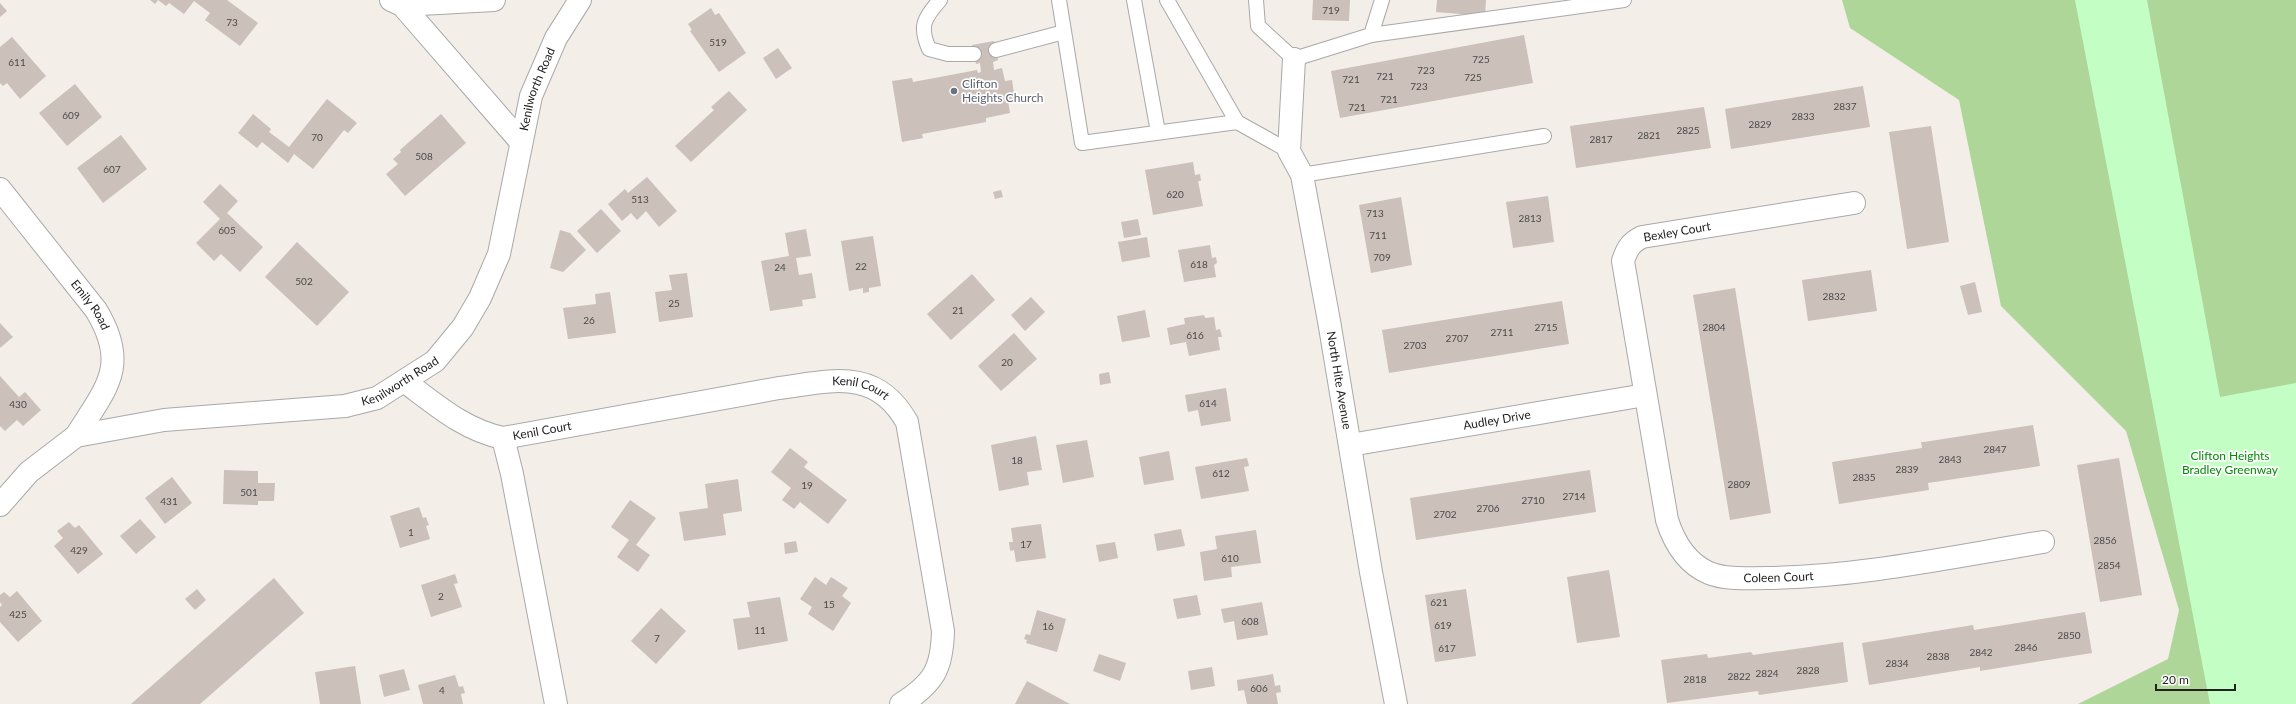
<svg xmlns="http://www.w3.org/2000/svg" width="2296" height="704" font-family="Lato,sans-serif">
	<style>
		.forest { fill: #afd699 }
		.park { fill: #c3ffc4 }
		.building { fill: #cbc0ba }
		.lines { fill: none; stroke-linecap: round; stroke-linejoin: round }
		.service-casing { stroke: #a9a9a9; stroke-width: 16 }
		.minor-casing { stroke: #a9a9a9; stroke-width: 24 }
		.service { stroke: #fff; stroke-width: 14 }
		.minor { stroke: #fff; stroke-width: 22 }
		.worship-dot { fill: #6b7280; stroke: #fff; stroke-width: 1.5 }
		.labels { text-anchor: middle; stroke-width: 3.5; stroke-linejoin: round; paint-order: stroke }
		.number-label { font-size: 10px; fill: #4c4a48 }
		.worship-label { font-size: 12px; fill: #5b616d; stroke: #fff; text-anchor: start }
		.street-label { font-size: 12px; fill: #222; stroke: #fff }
		.park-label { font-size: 12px; fill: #018a04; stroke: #fff }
	</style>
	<rect width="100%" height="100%" fill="#f3eee8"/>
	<!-- forest -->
	<path class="forest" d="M1842,0H2296V704H2078L2168,659L2179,610L2126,431L2001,306L1959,100L1850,28Z"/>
	<!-- park -->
	<path class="park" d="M2075,0H2147L2220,397L2296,383V704H2210Z"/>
	<!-- building -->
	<g class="building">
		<path d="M150,0H227L258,23L240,46L205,20L210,13L194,1L184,14L169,3L166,6L158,0L155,4Z"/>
		<path d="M1313,0H1350L1349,21L1312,20Z"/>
		<path d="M1437,0H1486L1485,16L1436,12Z"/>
		<path d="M0,3L7,11L0,17Z"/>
		<path d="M711,8L715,15L719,13L746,53L719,72L690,31L692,30L688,24Z"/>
		<path d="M1524,35L1533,83L1340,118L1331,71Z"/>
		<path d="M12,37L46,76L20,99L7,83L3,86L0,83V47Z"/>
		<path d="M994,41L998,60L993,62L994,70L1002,68L1005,81L1012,80L1015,100L1008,101L1010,113L986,118V122L922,134L923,138L902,142L892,81L912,78L913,82L977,70L978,73L981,72L980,63L976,64L972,45Z"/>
		<path d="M778,48L792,68L776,79L763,58Z"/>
		<path d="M75,84L102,117L67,146L39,113Z"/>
		<path d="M1863,86L1870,127L1731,149L1725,109Z"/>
		<path d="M729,91L747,110L691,162L675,146L714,110L711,107Z"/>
		<path d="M327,99L357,123L348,133L344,130L313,169L294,154L288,163L262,142L257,148L238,133L253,114L271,129L269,132L289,147Z"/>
		<path d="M1704,107L1711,148L1576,168L1570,126Z"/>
		<path d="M441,114L466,143L405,196L386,174L398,164L393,159L401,152L400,150Z"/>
		<path d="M1931,126L1949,242L1907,249L1889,132Z"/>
		<path d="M121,135L147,169L103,203L77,168Z"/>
		<path d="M1193,162L1195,175L1200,174L1201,181H1198L1203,206L1153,215L1145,170Z"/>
		<path d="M647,177L677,211L659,227L646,211L637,220L631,213L622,221L608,204L625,189L628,193Z"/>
		<path d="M220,184L238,201L227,213L263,247L240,272L221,254L214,261L196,243L220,219L203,202Z"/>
		<path d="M1001,190L1003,197L995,199L993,192Z"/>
		<path d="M1548,196L1554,242L1513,248L1506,202Z"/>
		<path d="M1401,197L1412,265L1371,273L1359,205Z"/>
		<path d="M601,209L621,231L597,253L577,231Z"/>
		<path d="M1138,219L1141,235L1124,238L1121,222Z"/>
		<path d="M806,229L811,256L796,258L799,275L812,273L816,298L802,300L803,306L770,311L761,261L789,256L785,233Z"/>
		<path d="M560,230L570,233L586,250L563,272L550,268Z"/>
		<path d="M873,236L881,286L869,288V292L863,293V288L849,291L841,241Z"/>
		<path d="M1147,237L1150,257L1122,262L1118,242Z"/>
		<path d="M297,242L349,292L317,326L265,277Z"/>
		<path d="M1210,245L1212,258L1216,257L1217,263L1214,265L1216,277L1184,282L1178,250Z"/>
		<path d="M1871,270L1877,311L1808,321L1802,280Z"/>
		<path d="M687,273L693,317L659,322L655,292L672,290L669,275Z"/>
		<path d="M972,274L995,300L951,340L927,314Z"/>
		<path d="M1975,282L1982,312L1968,315L1960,286Z"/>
		<path d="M1735,288L1771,513L1730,520L1693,295Z"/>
		<path d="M610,292L616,333L568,339L563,308L596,304L595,294Z"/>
		<path d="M1031,297L1045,312L1025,331L1011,315Z"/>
		<path d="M1562,301L1569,344L1389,373L1382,330Z"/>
		<path d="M1145,310L1150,337L1122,342L1117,316Z"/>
		<path d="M1204,315L1205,318L1214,317L1216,330L1220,329L1222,337H1218L1220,350L1189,356L1186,342L1170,345L1167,328L1185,324L1184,318Z"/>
		<path d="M0,323L13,337L0,348Z"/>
		<path d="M1014,333L1037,359L1001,391L978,366Z"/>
		<path d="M1109,372L1111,383L1100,385L1099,374Z"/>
		<path d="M0,376L19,397L25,392L41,410L23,426L17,420L5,431L0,426Z"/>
		<path d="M1226,388L1231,421L1201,426L1198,410L1188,412L1185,395Z"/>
		<path d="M2033,425L2040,466L1928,483L1929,490L1839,504L1832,462L1922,448L1921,442H1924Z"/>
		<path d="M1036,436L1042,470L1027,472L1029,485L999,491L991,445Z"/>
		<path d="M1087,440L1094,477L1063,483L1056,445Z"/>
		<path d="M790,448L808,462L804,467L847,500L828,524L800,502L794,509L782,500L791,488L771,472Z"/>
		<path d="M1169,451L1174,480L1144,485L1139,457Z"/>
		<path d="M1247,458L1249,466L1244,467L1249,491L1201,499L1195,467Z"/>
		<path d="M2119,458L2142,595L2100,602L2077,465Z"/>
		<path d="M224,470L258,471V483H275L274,501H258V505L223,504Z"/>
		<path d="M1590,470L1596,512L1416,540L1410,498Z"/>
		<path d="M172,477L192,503L165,524L145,498Z"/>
		<path d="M738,479L742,511L723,514L726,535L684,541L679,512L708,508L705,484Z"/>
		<path d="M630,500L656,518L636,545L650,555L638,572L617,557L629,540L611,527Z"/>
		<path d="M419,507L423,518L426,517L427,520L429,525L426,526L430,539L400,548L390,516Z"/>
		<path d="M140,519L156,537L136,554L120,536Z"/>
		<path d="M69,522L75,528L79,525L103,554L78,574L54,546L63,538L57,531Z"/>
		<path d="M1041,524L1046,558L1016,562L1014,550L1010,551L1009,542H1013L1011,528Z"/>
		<path d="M1181,529L1185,546L1157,551L1154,534Z"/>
		<path d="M1256,530L1261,563L1231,567L1232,577L1204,581L1200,552L1217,549L1215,536Z"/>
		<path d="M796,541L798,552L785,554L784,543Z"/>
		<path d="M1115,542L1118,558L1099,562L1096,545Z"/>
		<path d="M1609,570L1620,637L1577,643L1567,577Z"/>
		<path d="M455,574L458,583L454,584L462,607L431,617L421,585Z"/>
		<path d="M815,577L826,585L831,577L848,588L842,596L851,603L833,631L808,614L812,607L800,599Z"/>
		<path d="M274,578L304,613L200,704H131Z"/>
		<path d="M197,589L206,600L195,610L185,599Z"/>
		<path d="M1466,589L1476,656L1435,662L1425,595Z"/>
		<path d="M17,591L42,621L18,642L0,622V607L2,605L0,602V595L4,592L10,597Z"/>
		<path d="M1197,595L1201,615L1177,619L1173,599Z"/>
		<path d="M780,597L788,641L738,650L733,619L750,617L747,602Z"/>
		<path d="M1262,602L1268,635L1237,640L1234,621L1224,623L1221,609Z"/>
		<path d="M661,608L686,631L656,664L631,641Z"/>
		<path d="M1037,610L1066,619L1057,652L1026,643L1027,640L1024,639L1026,634L1030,635Z"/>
		<path d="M2085,612L2092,653L1986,670L1980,671V667L1869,685L1862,643L1973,625L1974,630Z"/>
		<path d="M1843,642L1848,682L1759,695L1758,691L1667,703L1661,660L1707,654L1708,658L1751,652L1753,655Z"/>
		<path d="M1099,654L1126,663L1120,681L1093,671Z"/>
		<path d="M355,666L361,704H320L315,672Z"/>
		<path d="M1212,667L1215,686L1191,690L1188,671Z"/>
		<path d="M404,669L410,690L384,697L379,675Z"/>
		<path d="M1273,674L1275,686L1280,685L1281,692L1276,693L1278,704H1247L1244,690L1238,691L1237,680Z"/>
		<path d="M455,675L459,687L463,686L465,693L461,694L463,704H423L418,685Z"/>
		<path d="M1027,681L1070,704H1015Z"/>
	</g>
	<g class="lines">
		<!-- service casing -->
		<g class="service-casing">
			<g id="service">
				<path d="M940,0C924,18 919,26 929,49L948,54H974"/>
				<path d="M1059,0L1082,143L1237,122L1289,151"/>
				<path d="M1134,0L1158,132"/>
				<path d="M1167,0L1237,122"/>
				<path d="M1256,0L1258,26L1294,59L1371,35L1382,0"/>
				<path d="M1371,35L1624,0"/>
				<path d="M996,50L1064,32"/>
				<path d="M1302,175L1544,136"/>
			</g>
		</g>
		<!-- minor casing -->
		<g class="minor-casing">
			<g id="minor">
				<path d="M391,0L402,5L494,0"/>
				<path d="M402,5L521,142"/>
				<path id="s1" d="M1294,59L1289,151L1302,175L1329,321L1371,572L1396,704"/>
				<path id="s2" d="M0,189L96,310C130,366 106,388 76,436"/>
				<path id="s3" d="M1854,203L1642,237C1630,243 1627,249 1623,261L1667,520C1674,542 1686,563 1709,573C1727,580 1747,578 1766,578C1859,577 1951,557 2043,542"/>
				<path d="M404,381C435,404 464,430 503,438"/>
				<path id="s4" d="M1350,445L1645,395"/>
				<path id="s5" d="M0,505L29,472L76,436L164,420L345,406L377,398L435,361L463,327L480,298L499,254L531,96L556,38L580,0"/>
				<path id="s6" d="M556,704L512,474L503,438L779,388C832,381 876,367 907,422L943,631C942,669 934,683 901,704"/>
			</g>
		</g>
		<!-- service -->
		<use href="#service" class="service"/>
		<!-- minor -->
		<use href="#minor" class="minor"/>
	</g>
	<!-- markers -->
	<circle class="worship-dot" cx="954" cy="91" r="4"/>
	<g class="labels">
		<!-- number labels -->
		<g class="number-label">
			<text x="1331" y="14">719</text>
			<text x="232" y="26">73</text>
			<text x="718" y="46">519</text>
			<text x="1481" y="63">725</text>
			<text x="17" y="66">611</text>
			<text x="1426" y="74">723</text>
			<text x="1385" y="80">721</text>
			<text x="1473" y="81">725</text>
			<text x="1351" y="83">721</text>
			<text x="1419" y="90">723</text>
			<text x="1389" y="103">721</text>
			<text x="1845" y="110">2837</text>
			<text x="1357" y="111">721</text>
			<text x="71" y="119">609</text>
			<text x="1803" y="120">2833</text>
			<text x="1760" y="128">2829</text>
			<text x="1688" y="134">2825</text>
			<text x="1649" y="139">2821</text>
			<text x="317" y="141">70</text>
			<text x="1601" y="143">2817</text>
			<text x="424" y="160">508</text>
			<text x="112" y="173">607</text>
			<text x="1175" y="198">620</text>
			<text x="640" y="203">513</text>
			<text x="1375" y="217">713</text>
			<text x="1530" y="222">2813</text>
			<text x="227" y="234">605</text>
			<text x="1378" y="239">711</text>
			<text x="1382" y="261">709</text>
			<text x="1199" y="268">618</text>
			<text x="861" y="270">22</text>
			<text x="780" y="271">24</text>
			<text x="304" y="285">502</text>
			<text x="1834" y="300">2832</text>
			<text x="674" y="307">25</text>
			<text x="958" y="314">21</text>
			<text x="589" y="324">26</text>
			<text x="1546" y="331">2715</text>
			<text x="1714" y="331">2804</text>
			<text x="1502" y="336">2711</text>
			<text x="1195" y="339">616</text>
			<text x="1457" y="342">2707</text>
			<text x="1415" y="349">2703</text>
			<text x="1007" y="366">20</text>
			<text x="1208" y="407">614</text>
			<text x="18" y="408">430</text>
			<text x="1995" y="453">2847</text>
			<text x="1950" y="463">2843</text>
			<text x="1017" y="464">18</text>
			<text x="1907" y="473">2839</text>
			<text x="1221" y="477">612</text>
			<text x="1864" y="481">2835</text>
			<text x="1739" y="488">2809</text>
			<text x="807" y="489">19</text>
			<text x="249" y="496">501</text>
			<text x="1574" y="500">2714</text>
			<text x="1533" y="504">2710</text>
			<text x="169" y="505">431</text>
			<text x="1488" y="512">2706</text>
			<text x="1445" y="518">2702</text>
			<text x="411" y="536">1</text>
			<text x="2105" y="544">2856</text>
			<text x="1026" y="548">17</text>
			<text x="79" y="554">429</text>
			<text x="1230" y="562">610</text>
			<text x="2109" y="569">2854</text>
			<text x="441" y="600">2</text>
			<text x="1439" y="606">621</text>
			<text x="829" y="608">15</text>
			<text x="18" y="618">425</text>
			<text x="1250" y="625">608</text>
			<text x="1443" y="629">619</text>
			<text x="1048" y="630">16</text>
			<text x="760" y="634">11</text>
			<text x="2069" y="639">2850</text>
			<text x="657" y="642">7</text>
			<text x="2026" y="651">2846</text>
			<text x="1447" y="652">617</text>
			<text x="1981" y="656">2842</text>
			<text x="1938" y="660">2838</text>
			<text x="1897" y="667">2834</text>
			<text x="1808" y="674">2828</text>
			<text x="1767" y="677">2824</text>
			<text x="1739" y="680">2822</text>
			<text x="1695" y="683">2818</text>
			<text x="1259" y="692">606</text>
			<text x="442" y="694">4</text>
		</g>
		<!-- worship labels -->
		<g class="worship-label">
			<text x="962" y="88">Clifton<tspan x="962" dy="14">Heights Church</tspan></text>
		</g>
		<!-- street labels -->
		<g class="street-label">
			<text dy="4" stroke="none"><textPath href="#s5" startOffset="771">Kenilworth Road</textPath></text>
			<text transform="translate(1677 232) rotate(-10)" y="4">Bexley Court</text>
			<text dy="4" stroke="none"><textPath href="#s2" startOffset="147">Emily Road</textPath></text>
			<text dy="4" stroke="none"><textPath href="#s5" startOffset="435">Kenilworth Road</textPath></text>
			<text dy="4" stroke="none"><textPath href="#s1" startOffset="328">North Hite Avenue</textPath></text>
			<text dy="4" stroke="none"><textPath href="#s6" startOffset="635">Kenil Court</textPath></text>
			<text dy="4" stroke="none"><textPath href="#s4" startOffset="149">Audley Drive</textPath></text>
			<text dy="4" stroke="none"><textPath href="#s6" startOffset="311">Kenil Court</textPath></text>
			<text dy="4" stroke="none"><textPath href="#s3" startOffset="649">Coleen Court</textPath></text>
		</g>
		<!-- park labels -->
		<g class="park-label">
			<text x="2230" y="460">Clifton Heights<tspan x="2230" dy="14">Bradley Greenway</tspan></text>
		</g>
	</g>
	<!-- scale -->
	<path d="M2156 684v6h79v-6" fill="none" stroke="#222222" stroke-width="2"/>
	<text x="2162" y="684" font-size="12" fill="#222222" stroke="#ffffff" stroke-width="3" paint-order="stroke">20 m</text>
</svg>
